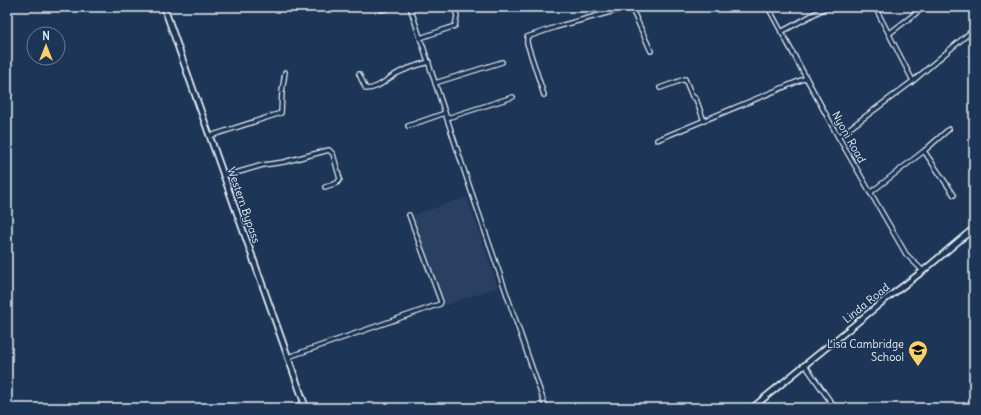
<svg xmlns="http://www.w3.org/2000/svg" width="981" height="415" font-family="Delius,sans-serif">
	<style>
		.built { fill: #2a4162 }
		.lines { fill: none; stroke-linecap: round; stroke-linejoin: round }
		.minor-casing { stroke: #e8f1f8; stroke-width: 6 }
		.major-casing { stroke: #e8f1f8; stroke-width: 8 }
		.minor { stroke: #1d3557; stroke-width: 3.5 }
		.major { stroke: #1d3557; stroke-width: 4.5 }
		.labels { text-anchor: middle; stroke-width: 3; stroke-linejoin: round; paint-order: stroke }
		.street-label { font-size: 11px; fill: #e8f1f8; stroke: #1d3557 }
		.poi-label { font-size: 11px; fill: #e8f1f8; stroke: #1d3557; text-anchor: end }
	</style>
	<rect width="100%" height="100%" fill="#1d3557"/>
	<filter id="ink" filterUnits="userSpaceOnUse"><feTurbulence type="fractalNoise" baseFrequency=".025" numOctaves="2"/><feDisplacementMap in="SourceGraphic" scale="8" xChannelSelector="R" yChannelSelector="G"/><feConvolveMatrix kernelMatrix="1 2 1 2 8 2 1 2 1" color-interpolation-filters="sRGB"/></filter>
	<g filter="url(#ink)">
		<!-- built -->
		<path class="built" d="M467,197L498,287L446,305L417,233L414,215Z"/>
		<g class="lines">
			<!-- minor casing -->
			<g class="minor-casing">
				<g id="minor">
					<path d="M410,7L467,179L546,408"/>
					<path d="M631,7L651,51"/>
					<path d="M768,7L836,133L906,254L923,271"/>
					<path d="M875,7L913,81"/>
					<path d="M382,10L391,7"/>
					<path d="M781,32L827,7"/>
					<path d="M890,33L924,7"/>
					<path d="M420,38L455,26L457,16L454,7"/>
					<path d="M359,74L365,87L366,89C379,89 387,78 398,73C407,68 418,65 429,62"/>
					<path d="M435,83L502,62"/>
					<path d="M660,88L685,79L692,96L696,99L704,121"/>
					<path d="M544,95L527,43V37L556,27L629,7"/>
					<path d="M447,118L513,97"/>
					<path d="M408,126L445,113"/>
					<path d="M210,136L281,113L282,92L285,72"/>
					<path d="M838,137L913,81L974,29"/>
					<path d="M657,140L806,78"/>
					<path d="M924,151L954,195"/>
					<path d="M223,175L239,172L263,165L284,162L329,150L333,154L340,179L337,183L325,187"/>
					<path d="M870,193L924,151L949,129"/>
					<path d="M288,357L440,304L441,302L409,215"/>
					<path d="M805,365L835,408"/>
					<path d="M290,408L305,403"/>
				</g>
			</g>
			<!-- major casing -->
			<g class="major-casing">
				<g id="major">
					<path d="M164,7L306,408"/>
					<path d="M752,408L886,299L923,271L974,228"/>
				</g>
			</g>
			<!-- minor -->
			<use href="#minor" class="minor"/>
			<!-- major -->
			<use href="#major" class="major"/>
		</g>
	</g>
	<!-- icons -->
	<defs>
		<g id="school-pin" transform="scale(1)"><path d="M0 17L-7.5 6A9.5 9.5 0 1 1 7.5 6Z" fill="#ffd166" stroke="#1d3557"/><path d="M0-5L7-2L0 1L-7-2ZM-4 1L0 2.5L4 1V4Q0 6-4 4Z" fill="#111"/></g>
	</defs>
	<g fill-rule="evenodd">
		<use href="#school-pin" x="918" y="350"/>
	</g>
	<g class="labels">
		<!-- street labels -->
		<g class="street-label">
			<text transform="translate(849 137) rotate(61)" y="4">Nyoni Road</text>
			<text transform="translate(244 205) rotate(71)" y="4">Western Bypass</text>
			<text transform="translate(866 303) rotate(-39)" y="4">Linda Road</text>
		</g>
		<!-- poi labels -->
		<g class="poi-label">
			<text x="904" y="348">Lisa Cambridge<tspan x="904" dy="13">School</tspan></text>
		</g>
	</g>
	<!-- margin -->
	<rect width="981" height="415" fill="none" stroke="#1d3557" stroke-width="24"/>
	<rect x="12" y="12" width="957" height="391" fill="none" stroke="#e8f1f8" stroke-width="1.5" filter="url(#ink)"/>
	<!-- north arrow -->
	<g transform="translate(46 46)"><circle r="19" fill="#1d3557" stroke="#6e8097"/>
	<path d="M0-3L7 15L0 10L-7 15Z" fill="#ffd166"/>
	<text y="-6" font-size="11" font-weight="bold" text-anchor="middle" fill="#e8f1f8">N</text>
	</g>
</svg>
